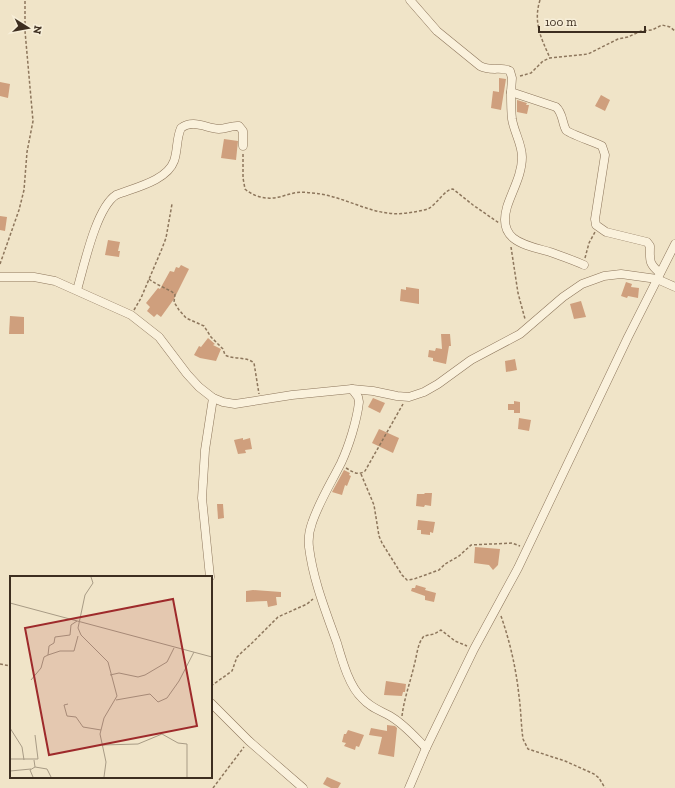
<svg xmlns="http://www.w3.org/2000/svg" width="675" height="788" font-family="'Zilla Slab',serif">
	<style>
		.building { fill: #cf9f7d }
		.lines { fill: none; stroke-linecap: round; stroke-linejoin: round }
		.minor-casing { stroke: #8d765c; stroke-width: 9 }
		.path { stroke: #8d765c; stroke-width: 1.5; stroke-dasharray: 3 2; stroke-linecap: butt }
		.minor { stroke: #faf1dc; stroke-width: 8 }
		.inset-road { fill: none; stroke: #a89b85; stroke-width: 1 }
		.view { fill: #9e2a2b; fill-opacity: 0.15; stroke: #9e2a2b; stroke-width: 2 }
		.inset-edge { fill: none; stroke: #3d2e20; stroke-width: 2 }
	</style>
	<rect width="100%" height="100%" fill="#f0e4c8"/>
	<!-- building -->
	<g class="building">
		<path d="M499,78L506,79L501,110L491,108L493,91L499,92Z"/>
		<path d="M0,82L10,84L8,98L0,96Z"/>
		<path d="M601,95L610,100L605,111L595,106Z"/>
		<path d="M517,100L527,103L526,105H529L527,114L517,112Z"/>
		<path d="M224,139L238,141L236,160L221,158Z"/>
		<path d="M0,216L7,217L5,231L0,230Z"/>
		<path d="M108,240L120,242L118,251H120L119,257L105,255Z"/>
		<path d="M181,265L189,269L174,299L161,317L157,314L154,317L147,311L150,307L146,303L158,288L160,289L170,271L174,272L176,267L179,268Z"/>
		<path d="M626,282L632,284L631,287L639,288L638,298L628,296L627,298L621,296Z"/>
		<path d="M406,287L419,289V304L400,301L401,289L406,290Z"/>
		<path d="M581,301L586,317L574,319L570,304Z"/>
		<path d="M10,316L24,317V334H9Z"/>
		<path d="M441,334H450L451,346H449L446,364L433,361V358L428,357L429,350L435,351L436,348L442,349Z"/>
		<path d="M208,338L215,344L213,345L221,349L216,361L200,358L194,355L199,346L201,347Z"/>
		<path d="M515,359L517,370L506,372L505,361Z"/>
		<path d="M373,398L385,403L380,413L368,407Z"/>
		<path d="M514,401L520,402V413H514V410H508V404H514Z"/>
		<path d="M519,418L531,420L529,431L518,429Z"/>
		<path d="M379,429L399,438L393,453L372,443Z"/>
		<path d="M243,438V440L250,438L252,449L245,450L246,453L238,454L234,440Z"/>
		<path d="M344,470L350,473L349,475L351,476L347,486L345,485L342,495L332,492Z"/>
		<path d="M425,493H432L431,506L425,505L424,507L416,506L417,494H424Z"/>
		<path d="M217,504H223L224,518L218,519Z"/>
		<path d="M418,520L435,522L433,533L430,532V535L421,534V530H417Z"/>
		<path d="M475,547L500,549L498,565L493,570L489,565L474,563Z"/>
		<path d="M416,585L426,588L425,590L436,593L434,602L425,600V596L411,591L412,588H415Z"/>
		<path d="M253,590L281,592V597H276L277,605L268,607L267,601L246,602V591Z"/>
		<path d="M386,681L406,684L405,692H403L402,696L384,695Z"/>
		<path d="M387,725L395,726L397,728L394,757L378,754L382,737L369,735L371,728L387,731Z"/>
		<path d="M348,730L364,735L359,747L356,746L355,750L344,746L346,743L342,742L344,734H346Z"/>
		<path d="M327,777L341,783L338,788H331L323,784Z"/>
	</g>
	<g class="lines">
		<!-- minor casing -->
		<g class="minor-casing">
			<g id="minor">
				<path d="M410,0L437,31L480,66C491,72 502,66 510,71L512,78L511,92L556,107C563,113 562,123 566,130C569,134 595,142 602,146L605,155L595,219L596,225L606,232L647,242L650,246C650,260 648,263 660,273"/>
				<path d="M511,92C511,101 511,111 512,119C514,132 522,144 522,157C522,175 512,191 507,207C497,241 525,245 550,252C561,256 573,260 584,265"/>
				<path d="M0,277H34L55,281L131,315L159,337L187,374L199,387L213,398L223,402L235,404L292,395L352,389L373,391L397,396L409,397L424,392L438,384L471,360L520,334L563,297L582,284L604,276L621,274L657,279L675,287"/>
				<path d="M77,290C84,266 96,208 116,195C133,188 167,181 174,161C178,150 176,139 181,128C193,119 206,128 219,129C227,129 231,125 239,126L243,131V146"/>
				<path d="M352,389L358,397L359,402C357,420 349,446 341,463C331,483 319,502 312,523C309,531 308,538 309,547C313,580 326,612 337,643C342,660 349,686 362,698C371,708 379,710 390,716C404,724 415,737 426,748"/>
				<path d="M210,577L202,498L205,450L213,398"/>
				<path d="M211,703L249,741L303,788"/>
				<path d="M409,788L426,748L474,649L518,568L628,337L675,244"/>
			</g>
		</g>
		<!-- path -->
		<g class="path">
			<path d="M540,0C533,22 541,38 550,58"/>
			<path d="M520,76L531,73L543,61L550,58L588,54L618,39L628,37L641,31L652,30L662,25L670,27L675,31"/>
			<path d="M243,154V178L245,189C254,197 267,200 279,197C284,196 289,194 294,193C300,192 306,192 312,193C345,195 373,218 407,213C414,212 421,211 428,209C437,204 445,189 453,189L473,205L499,223"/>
			<path d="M511,247L518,293L525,319"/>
			<path d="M585,258L589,243L595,232"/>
			<path d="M0,264L19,210L24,190L27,152L33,121L25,31V0"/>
			<path d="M149,279C158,286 167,288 175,294L174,302L179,310L186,318L204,326L211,337L223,349L225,355C234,360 246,356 254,363L259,394"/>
			<path d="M134,310L141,298L161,251L166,238L172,204"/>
			<path d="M346,468C353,472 358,476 365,471L403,404"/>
			<path d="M361,474L374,505L379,536L382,543L402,575L407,580L414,579L439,570L445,564L459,556L471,545L512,543L520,546"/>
			<path d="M501,616C510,642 516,668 519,696C521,710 521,725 523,739L528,749L565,761L594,774L599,778L605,788"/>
			<path d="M0,664L11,666"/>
			<path d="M211,686L232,671L237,657L240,654L252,643L278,617L307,604L313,599"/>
			<path d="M402,716C404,699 410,683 414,666C417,656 417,644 424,636L434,634L441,630L455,641L467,646"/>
			<path d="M213,788L244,747"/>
		</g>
		<!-- minor -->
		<use href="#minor" class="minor"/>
	</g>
	<!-- overview -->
	<g transform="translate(10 576)">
		<rect width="202" height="202" fill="#f0e4c8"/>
		<path class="inset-road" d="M81,1L83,7L75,19L68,52L71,59L98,86L107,120L94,142L90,158L96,186L94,201M0,27L202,81M38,79L50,75H64L68,60M100,99L109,97L128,101L135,99L157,86L164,72M21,104L31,92L34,81L38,79L39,70L44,67L45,61L60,59L61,49L67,45M106,124L140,118L148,126L157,122L169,105L184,76M58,128L54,129L57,140L66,141L73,151L91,154M0,152L12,171L14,184M92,169L128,168L152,158L168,167L177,168V201M0,183H28L25,159M25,191L37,193L41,201M0,195L21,193M23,201L20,194L25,191L24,184"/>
		<path class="view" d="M163,23L187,150L39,179L15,52Z"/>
		<rect width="202" height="202" class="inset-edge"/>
	</g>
	<!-- north arrow -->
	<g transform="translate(28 28) rotate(101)" stroke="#f7eed8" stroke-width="3" paint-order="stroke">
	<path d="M0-3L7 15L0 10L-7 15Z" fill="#3d2e20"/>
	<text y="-6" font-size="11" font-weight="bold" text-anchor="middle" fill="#3d2e20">N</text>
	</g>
	<!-- scale -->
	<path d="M539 26v6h106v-6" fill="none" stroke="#3d2e20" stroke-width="2"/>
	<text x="545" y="26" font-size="12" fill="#3d2e20" stroke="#f7eed8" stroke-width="3" paint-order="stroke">100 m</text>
</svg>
